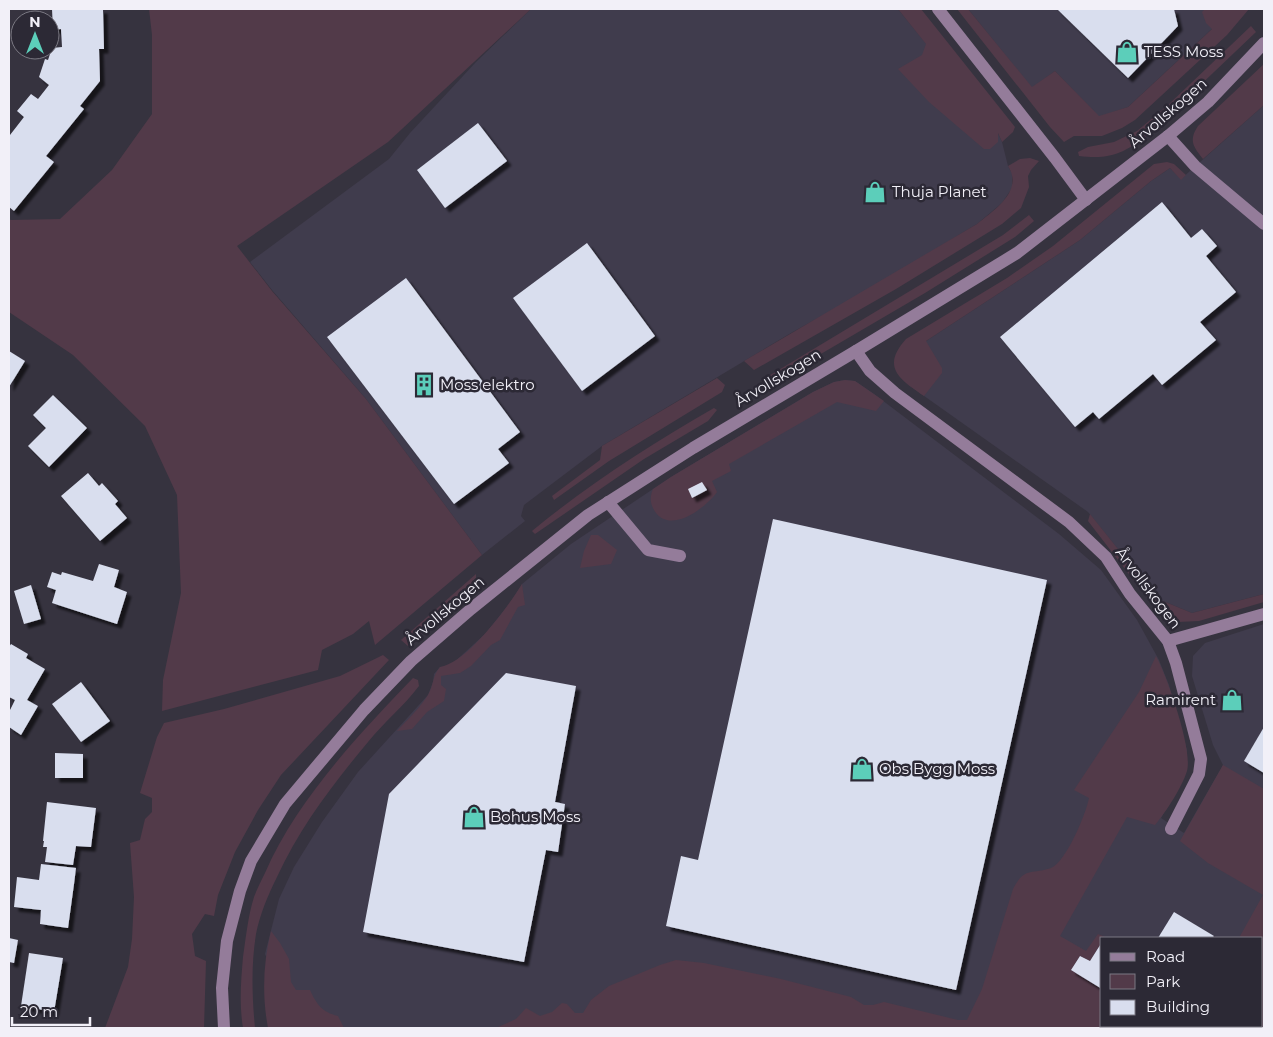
<svg xmlns="http://www.w3.org/2000/svg" width="1273" height="1037" font-family="Montserrat,sans-serif">
	<style>
		.built { fill: #403c4d; fill-rule: evenodd }
		.green { fill: #523a49 }
		.building { fill: #d9deee; filter: url(#shadow) }
		.lines { fill: none; stroke-linecap: round; stroke-linejoin: round }
		.minor { stroke: #947c9a; stroke-width: 12 }
		.labels { text-anchor: middle; stroke-width: 5; stroke-linejoin: round; paint-order: stroke }
		.poi-label { font-size: 15px; fill: #f2f0f8; stroke: #2c2935; text-anchor: start }
		.street-label { font-size: 15px; fill: #f2f0f8; stroke: #2c2935 }
	</style>
	<defs>
		<filter id="shadow"><feDropShadow dx="4.5" dy="4.5" stdDeviation="1" flood-color="#0009"/></filter>
	</defs>
	<rect width="100%" height="100%" fill="#36333f"/>
	<!-- built -->
	<g class="built">
		<path d="M531,9H898L997,131L1002,142L1008,166L1012,173V188L1002,203L977,224L865,292L791,333L602,446L524,505L521,516L525,521L482,555L366,399L272,290L250,262L389,159L410,133L476,62Z"/>
		<path d="M968,9H1231L1213,28L1128,107L1099,117L1055,71L1032,88Z"/>
		<path d="M1264,105V594L1192,613L1158,599L1088,512L910,386L897,360L1080,240L1151,181L1170,168L1181,179Z"/>
		<path d="M845,380L855,381L874,394L1059,534L1101,570L1137,620L1159,660L1169,685L1187,750V770L1161,818L1184,833L1223,765L1213,745L1192,676L1193,656L1205,643L1264,624V1028H298L265,954L279,899L294,867L322,822L358,772L428,695L433,682L434,674L440,667L450,666L485,634L510,603L522,584L571,544L671,477L813,392L834,382ZM1102,938H1262V1026H1102Z"/>
	</g>
	<!-- green -->
	<g class="green">
		<path d="M149,9H531L388,142L237,246L272,291L366,399L482,555L375,645L369,621L353,634L322,650L318,670L162,711L163,680L181,593L177,495L145,426L73,355L9,312V219L11,220L60,219L112,170L152,114V35Z"/>
		<path d="M898,9H921L1015,127L1013,132L1002,142L998,133V142L990,149H984L929,102L898,69L922,55L926,44Z"/>
		<path d="M957,9H968L1032,87L1055,71L1099,116L1128,107L1212,29L1206,23L1202,12L1205,9H1249L1227,35L1135,120L1122,128L1102,136H1074L1064,142L1050,127Z"/>
		<path d="M1251,26L1256,32L1150,133C1125,153 1111,160 1079,156L1078,152L1088,147L1114,142L1137,131L1167,106Z"/>
		<path d="M1264,64V105L1203,159C1194,147 1188,141 1198,126Z"/>
		<path d="M1030,158L1039,161L1031,170L1028,176L1029,187L1021,208L1002,224L896,289L754,370L744,361L977,224C994,210 1024,191 1008,166L1020,159Z"/>
		<path d="M1167,162L1174,164L1186,175L1181,180L1170,168L1151,181L1080,240L926,341L942,368V373L924,396C899,379 881,367 906,339L1007,278L1053,246L1154,164Z"/>
		<path d="M1029,215L1034,221L1015,237L925,293L773,382L767,377L1003,235Z"/>
		<path d="M717,378L725,385L722,392L609,461L554,500L552,496L600,460L602,446Z"/>
		<path d="M845,380L855,381L884,401L876,411L837,402L729,464L731,471L712,481L717,492C705,509 667,537 653,508C650,502 650,496 653,489L671,477L813,392L834,382Z"/>
		<path d="M714,408L717,410L708,421L644,459L535,534L532,531C589,484 650,445 714,408Z"/>
		<path d="M1090,514L1158,599L1192,613L1264,594V602L1199,621L1178,622L1152,604L1088,521Z"/>
		<path d="M591,535H598L617,550L611,564L580,568L584,551Z"/>
		<path d="M476,574V582L469,590L408,646L401,640Z"/>
		<path d="M522,584L525,605L518,607L500,640L491,645L471,666L460,673L441,676V685L446,689L444,701L427,712L412,729L397,731C407,720 420,708 428,695C434,685 432,676 440,667C467,663 508,607 522,584Z"/>
		<path d="M383,655L389,660L281,775L258,810L235,852L218,895L214,916L205,914L192,934L195,956L206,961L204,1028H105L128,967L132,939L134,897L130,843L140,840L145,819L152,812V798L140,793L157,737L164,723L224,709L340,676Z"/>
		<path d="M1156,656C1167,676 1193,750 1187,771C1182,787 1166,812 1155,825L1127,817L1060,936L1086,951L1098,934L1105,937L1102,938V942L1090,961L1080,956L1071,970L1102,989V1026H1163L1167,1028H496L516,1019L526,1008L540,1016L552,1012L562,1003L567,1004L575,1013H583L591,1000L609,986L660,965L676,960L704,963L781,979L851,997L864,1005H873L884,1002L958,1020H967L982,989L1013,889C1025,866 1031,875 1051,868C1066,862 1086,814 1089,798L1074,790L1139,692Z"/>
		<path d="M413,678L418,680L419,686C404,706 384,722 368,742C333,784 300,827 277,877C268,895 260,914 256,934C251,965 252,996 255,1028H243C239,1004 241,981 243,957C246,937 248,916 254,897C257,889 261,881 265,873C296,801 359,734 413,678Z"/>
		<path d="M1223,765L1264,789V1028H1185L1187,1026H1262V938H1239L1263,895L1208,863L1180,841Z"/>
		<path d="M271,931L280,943L289,959L291,982L296,990H310C317,1005 322,1012 338,1016L344,1028H268C262,996 263,963 271,931Z"/>
	</g>
	<!-- building -->
	<g class="building">
		<path d="M52,9H103L104,49H99L100,81L80,106L84,109L46,156L54,162L14,211L9,207L10,135L24,117L17,111L31,94L38,99L49,85L39,77L45,59L48,60L52,48L62,47L61,29L53,30Z"/>
		<path d="M1057,9H1174L1178,26L1128,78Z"/>
		<path d="M478,123L507,161L445,208L417,170Z"/>
		<path d="M1162,202L1191,238L1202,229L1217,246L1206,256L1236,292L1200,322L1216,340L1162,385L1153,374L1099,419L1093,412L1075,427L1000,337Z"/>
		<path d="M587,243L655,336L582,391L513,298Z"/>
		<path d="M406,278L520,432L498,449L509,463L454,504L327,337Z"/>
		<path d="M9,351L25,361L9,387Z"/>
		<path d="M53,395L87,428L49,467L28,446L46,428L33,415Z"/>
		<path d="M88,473L99,486L102,483L118,501L115,504L127,518L100,541L61,496Z"/>
		<path d="M702,482L707,490L692,498L688,489Z"/>
		<path d="M773,519L1047,580L956,990L666,926L681,856L698,860Z"/>
		<path d="M99,564L119,570L114,587L127,592L117,624L52,603L56,590L47,587L52,572L61,575L62,572L93,581Z"/>
		<path d="M31,585L41,619L24,624L14,591Z"/>
		<path d="M11,644L28,654L26,658L45,669L27,700L38,706L21,735L9,727V712L15,700L9,697V647Z"/>
		<path d="M506,673L576,686L555,802L565,804L558,852L546,850L524,962L363,932L389,794Z"/>
		<path d="M81,682L110,721L81,742L52,704Z"/>
		<path d="M1264,727V773L1244,761Z"/>
		<path d="M55,753L83,754V778H55Z"/>
		<path d="M47,802L96,808L91,847L76,846L73,865L45,862L47,847H43L44,841H43Z"/>
		<path d="M41,864L76,868L74,884L65,883L74,884L68,928L40,924L41,910L14,907L17,877L39,880Z"/>
		<path d="M1174,912L1214,936L1212,938H1158Z"/>
		<path d="M9,938L18,940L14,963L9,962Z"/>
		<path d="M1102,942V989L1071,970L1080,956L1090,961Z"/>
		<path d="M29,953L63,958L54,1012L21,1006Z"/>
		<path d="M1163,1026H1187L1185,1028H1167Z"/>
	</g>
	<g class="lines">
		<!-- minor -->
		<g class="minor">
			<path d="M938,9L1055,158L1086,200"/>
			<path d="M1168,136L1195,166L1264,224"/>
			<path d="M856,351L870,371L895,393L1069,522L1106,557L1130,594L1168,641L1176,663L1201,759L1199,774L1171,829"/>
			<path d="M608,502L648,550L680,556"/>
			<path d="M1168,641L1264,614"/>
			<path d="M224,1028L222,988L227,941L240,891L251,861L285,804L364,710L411,661L471,609L588,515L693,448L856,351L1017,253L1168,136L1208,102L1264,43"/>
		</g>
	</g>
	<!-- icons -->
	<defs>
		<g id="shop-bare" transform="scale(1.725)"><path d="M-5-2.5h2.3a2.7 3.5 0 0 1 5.4 0H5L5.5 6h-11ZM-1.5-2.5h3a1.5 2.3 0 0 0-3 0Z" fill="#5cceba" stroke="#2c2935" stroke-width="2.5" paint-order="stroke"/></g>
		<g id="building-bare" transform="scale(1.725)"><path d="M-4-6H4V6H1V3H-1V6H-4ZM-2.5-4.3h1.7v1.8h-1.7ZM.8-4.3h1.7v1.8H.8ZM-2.5-1h1.7V.8h-1.7ZM.8-1h1.7V.8H.8Z" fill="#5cceba" stroke="#2c2935" stroke-width="2.5" paint-order="stroke"/></g>
	</defs>
	<g fill-rule="evenodd">
		<use href="#shop-bare" x="1127" y="52"/>
		<use href="#shop-bare" x="875" y="192"/>
		<use href="#building-bare" x="424" y="385"/>
		<use href="#shop-bare" x="1232" y="700"/>
		<use href="#shop-bare" x="862" y="769"/>
		<use href="#shop-bare" x="474" y="817"/>
	</g>
	<g class="labels">
		<!-- poi labels -->
		<g class="poi-label">
			<text x="1144" y="57">TESS Moss</text>
			<text x="892" y="197">Thuja Planet</text>
			<text x="440" y="390">Moss elektro</text>
			<text x="1216" y="705" text-anchor="end">Ramirent</text>
			<text x="879" y="774">Obs Bygg Moss</text>
			<text x="490" y="822">Bohus Moss</text>
		</g>
		<!-- street labels -->
		<g class="street-label">
			<text transform="translate(1168 113) rotate(-41)" y="5">Årvollskogen</text>
			<text transform="translate(778 378) rotate(-31)" y="5">Årvollskogen</text>
			<text transform="translate(1148 588) rotate(53)" y="5">Årvollskogen</text>
			<text transform="translate(445 611) rotate(-40)" y="5">Årvollskogen</text>
		</g>
	</g>
	<!-- border -->
	<rect width="1273" height="1037" fill="none" stroke="#f2f0f8" stroke-width="20"/>
	<!-- legend -->
	<rect x="1100" y="937" width="162" height="90" fill="#2c2935" stroke="#7b7983"/>
	<rect x="1110" y="953" width="25" height="8" fill="#947c9a" stroke="#7b7983"/>
	<text x="1146" y="962" font-size="15" fill="#f2f0f8">Road</text>
	<rect x="1110" y="974" width="25" height="15" fill="#523a49" stroke="#7b7983"/>
	<text x="1146" y="987" font-size="15" fill="#f2f0f8">Park</text>
	<rect x="1110" y="1000" width="25" height="15" fill="#d9deee" stroke="#7b7983"/>
	<text x="1146" y="1012" font-size="15" fill="#f2f0f8">Building</text>
	<!-- north arrow -->
	<g transform="translate(35 35)"><circle r="24" fill="#2c2935" stroke="#7b7983"/>
	<path d="M0-4L9 19L0 12L-9 19Z" fill="#5cceba"/>
	<text y="-8" font-size="14" font-weight="bold" text-anchor="middle" fill="#f2f0f8">N</text>
	</g>
	<!-- scale -->
	<path d="M12 1017v8h78v-8" fill="none" stroke="#f2f0f8" stroke-width="2.5"/>
	<text x="20" y="1017" font-size="15" fill="#f2f0f8" stroke="#2c2935" stroke-width="4" paint-order="stroke">20 m</text>
</svg>
